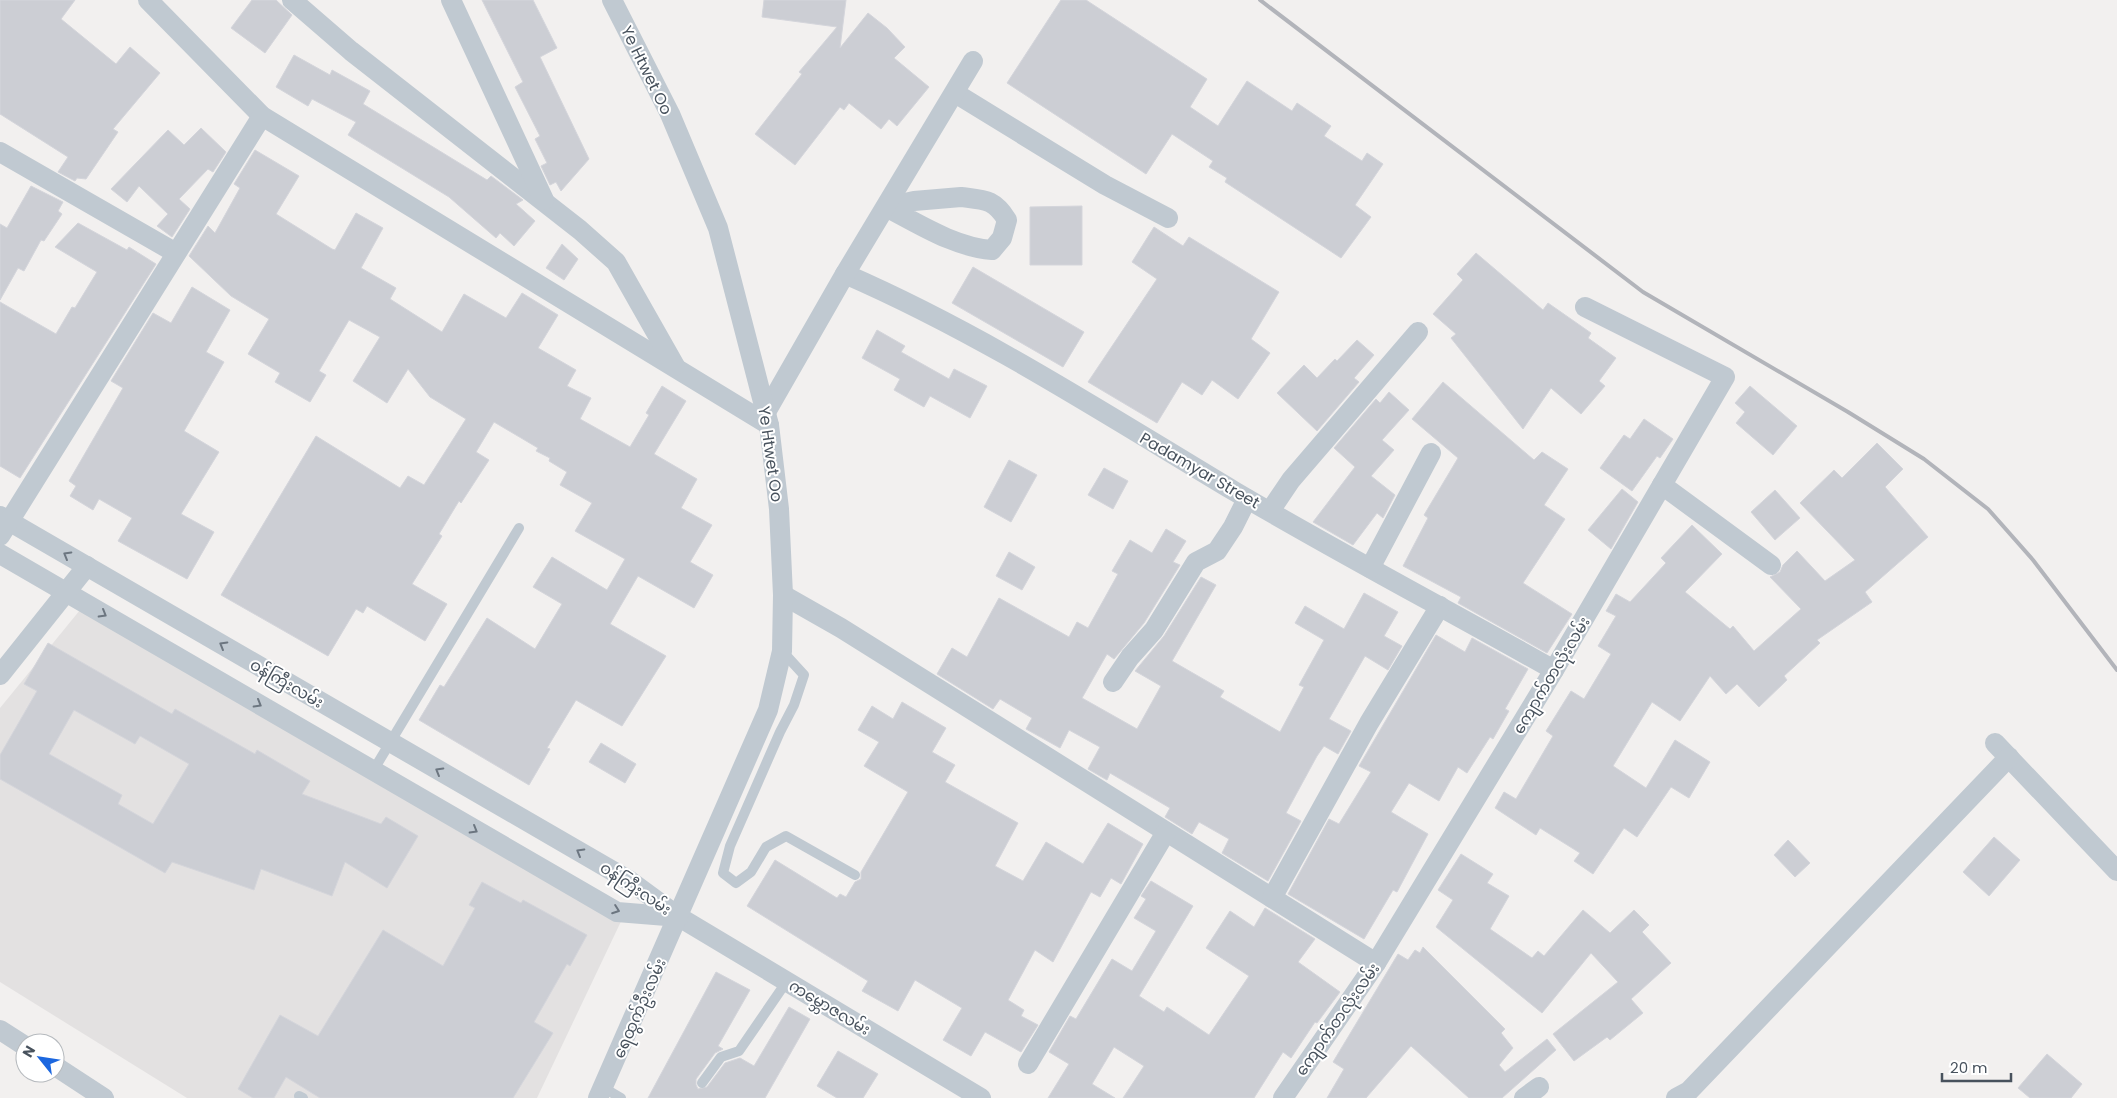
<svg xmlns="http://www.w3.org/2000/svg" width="2117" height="1098" font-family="Poppins,'Noto Sans Myanmar',sans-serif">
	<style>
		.education { fill: #e3e1e1 }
		.building { fill: #ccced4; stroke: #d4d5db; fill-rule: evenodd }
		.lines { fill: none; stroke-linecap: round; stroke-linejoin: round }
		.service { stroke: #c0c9d1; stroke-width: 10 }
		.minor { stroke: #c0c9d1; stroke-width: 20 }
		.rail { stroke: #b2b4ba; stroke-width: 4 }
		.oneway { stroke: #6c7680 }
		.labels { text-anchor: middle; stroke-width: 4; stroke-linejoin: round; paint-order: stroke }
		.street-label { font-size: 16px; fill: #48525d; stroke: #fff }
	</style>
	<rect width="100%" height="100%" fill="#f2f0ef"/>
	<!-- education -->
	<path class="education" d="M80,610L625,913L537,1098H187L0,982V708Z"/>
	<!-- building -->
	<g class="building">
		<path d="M0,0H75L61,19L116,64L130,47L160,73L113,129L118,132L86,179L77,178L75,181L58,172L68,157L0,114Z"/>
		<path d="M252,0H276L292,15L265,53L231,28Z"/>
		<path d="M482,0H533L557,48L540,57L589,159L561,191L556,182L550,185L541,166L547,163L535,139L540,136L515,87L523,82Z"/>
		<path d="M764,0H846L840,48L868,13L887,28L905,47L894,58L929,87L897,126L889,119L881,129L849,103L844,110L840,107L795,165L755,134L802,74L799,72L837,27L762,17Z"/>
		<path d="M1061,0H1086L1207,79L1190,107L1218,126L1247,81L1292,111L1297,103L1331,126L1324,136L1362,161L1367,153L1383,164L1355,205L1371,217L1341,258L1225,182L1227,178L1209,167L1213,161L1172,134L1146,174L1007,83Z"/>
		<path d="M294,55L330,75L332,70L370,91L363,104L487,180L491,176L523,200L516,204L535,221L514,246L500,233L496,238L449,197L348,135L356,122L312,99L308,106L276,87Z"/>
		<path d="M201,128L226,152L213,172L208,169L179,199L190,209L172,237L157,226L168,214L139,186L127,202L111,189L168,130L184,145Z"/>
		<path d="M255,150L299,176L276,214L332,249L335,250L356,213L383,228L361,268L396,288L390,299L442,332L464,294L506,318L522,293L558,315L538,348L576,370L567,386L591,398L580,419L630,447L649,415L646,413L662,386L686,401L654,454L697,479L681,508L712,525L690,562L713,575L694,608L638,576L610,624L666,656L622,726L576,700L547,748L550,749L529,785L419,720L440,685L444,687L487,618L535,649L562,604L533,587L552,557L607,590L625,559L575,531L592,503L560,485L567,472L549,461L550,458L536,451L538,448L494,422L476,452L489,460L461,503L459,501L439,534L442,536L412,584L447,604L425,641L367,606L363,613L356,609L328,656L221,595L316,436L400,488L408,476L424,485L466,419L430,397L408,369L387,403L353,381L380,337L349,320L319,371L326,375L310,402L275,382L280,373L248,354L269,319L231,296L189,256L208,226L215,233L240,188L234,184Z"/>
		<path d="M31,186L63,202L58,211L62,214L44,241L41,240L24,271L18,268L0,300V224L7,228Z"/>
		<path d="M1082,206V265H1030V207Z"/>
		<path d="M78,223L127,250L129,247L156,264L20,478L0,466V302L56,334L72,307L75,308L97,272L55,247Z"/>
		<path d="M1154,227L1183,246L1189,237L1279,292L1251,339L1270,353L1238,399L1212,380L1202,395L1182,382L1157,423L1088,382L1157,279L1132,262Z"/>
		<path d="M562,244L578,259L564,280L546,268Z"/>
		<path d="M1476,253L1543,310L1548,303L1591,333L1588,338L1616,358L1599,381L1605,386L1581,414L1551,388L1523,429L1451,338L1456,334L1433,314L1463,280L1457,274Z"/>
		<path d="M973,267L1084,332L1063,367L952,303Z"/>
		<path d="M192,287L230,310L206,352L224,362L184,431L219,452L181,514L214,532L187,579L118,541L132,518L99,499L93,510L70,496L76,486L69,481L123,388L111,381L153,313L171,323Z"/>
		<path d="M877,330L905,346L901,352L949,379L954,369L987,386L970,418L930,396L924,407L894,390L900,379L862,358Z"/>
		<path d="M1357,340L1374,355L1354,378L1359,382L1317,431L1277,393L1304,365L1317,378L1335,359L1337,361Z"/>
		<path d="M1443,382L1534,460L1542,452L1568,469L1544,505L1565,519L1523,583L1572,614L1547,653L1458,603L1461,597L1403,566L1428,518L1424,515L1458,458L1412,419Z"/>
		<path d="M1750,386L1797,426L1773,455L1736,423L1745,412L1735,403Z"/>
		<path d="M1389,392L1409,410L1382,440L1394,450L1371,476L1395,495L1383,518L1377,513L1353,545L1313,522L1355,467L1334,448L1376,399L1380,403Z"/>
		<path d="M1644,419L1673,439L1660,458L1657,456L1632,491L1600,468L1624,435L1630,439Z"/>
		<path d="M1877,443L1903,469L1885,487L1928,537L1865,592L1872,602L1817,640L1820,643L1784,676L1787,680L1759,707L1737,684L1726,694L1710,676L1680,721L1652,702L1613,766L1646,788L1675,740L1710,762L1689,798L1671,787L1637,837L1624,828L1593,874L1574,861L1580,853L1540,828L1536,835L1495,808L1504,792L1516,799L1553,736L1546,731L1571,691L1584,699L1611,654L1598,646L1616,616L1606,611L1616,594L1630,602L1666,563L1661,558L1692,525L1722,554L1685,592L1730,629L1733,626L1754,651L1801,609L1770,577L1780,572L1783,565L1797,551L1825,581L1855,560L1800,503L1834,470L1842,478Z"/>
		<path d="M1009,460L1037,475L1011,522L984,507Z"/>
		<path d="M1104,468L1128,481L1113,509L1088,495Z"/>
		<path d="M1622,489L1638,502L1611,549L1588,530Z"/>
		<path d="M1775,490L1800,518L1775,540L1751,512Z"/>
		<path d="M1166,529L1186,541L1173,562L1180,565L1144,623L1114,659L1107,654L1082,698L1137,729L1161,686L1135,671L1164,636L1201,577L1216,585L1172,661L1224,691L1220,697L1280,732L1304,687L1299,685L1324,640L1295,623L1305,606L1344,629L1364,593L1398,612L1384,636L1402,646L1388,670L1365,656L1329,719L1351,731L1338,754L1324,746L1317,756L1286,813L1301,821L1268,881L1222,853L1229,839L1199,822L1192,834L1165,817L1170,808L1110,773L1107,780L1088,769L1100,747L1069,730L1060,748L1026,729L1032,718L1000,699L993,709L937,674L952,648L967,657L999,598L1069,637L1077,622L1088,628L1118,574L1112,571L1130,540L1152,553Z"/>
		<path d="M1009,552L1035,567L1022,590L996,576Z"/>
		<path d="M1436,635L1465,652L1472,638L1528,669L1505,709L1509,711L1493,739L1490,737L1467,773L1458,767L1439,801L1409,783L1391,812L1428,834L1397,892L1393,890L1364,939L1288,894L1329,819L1339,824L1371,772L1359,766Z"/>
		<path d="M48,643L172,714L175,709L255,754L257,750L310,781L302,794L381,824L386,817L418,836L387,888L345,862L332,896L261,869L254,890L172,862L165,873L0,779V755L37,691L24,684ZM74,710L135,744L140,736L189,764L153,824L118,804L122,795L49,754Z"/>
		<path d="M902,702L946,728L932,752L955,765L945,782L1018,823L995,866L1023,881L1046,842L1083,864L1108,823L1143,844L1121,884L1111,878L1100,897L1091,892L1053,962L1035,950L1008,1000L1024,1010L1021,1016L1038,1025L1021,1052L985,1032L971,1056L943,1040L962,1008L915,980L898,1011L862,991L868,981L747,906L775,860L837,898L840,894L846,897L855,882L861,879V872L908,792L864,766L879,742L858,730L872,706L893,719Z"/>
		<path d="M601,743L636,764L625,783L589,762Z"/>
		<path d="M1994,837L2020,860L1989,896L1963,872Z"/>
		<path d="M1788,840L1810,863L1795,877L1774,855Z"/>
		<path d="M1461,854L1493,874L1487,883L1509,896L1490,929L1532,958L1538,951L1544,956L1583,910L1610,933L1634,910L1649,925L1642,932L1671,963L1631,999L1643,1013L1610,1040L1607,1037L1574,1061L1553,1034L1618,982L1591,953L1542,1013L1436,927L1453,900L1438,890Z"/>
		<path d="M1151,881L1193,906L1139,996L1164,1012L1167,1007L1209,1035L1249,976L1206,948L1230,911L1254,927L1265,908L1315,939L1298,962L1340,992L1317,1023L1315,1022L1291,1058L1283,1052L1254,1098H1123L1144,1066L1114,1047L1092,1084L1115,1098H1048L1069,1064L1049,1052L1070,1016L1076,1019L1112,959L1132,971L1156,931L1134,918L1146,899L1141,896Z"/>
		<path d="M482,882L521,903L523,900L587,935L570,966L567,964L534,1022L553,1033L513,1098H320L286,1077L274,1098H253L238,1089L280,1015L318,1036L383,930L443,966L475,908L469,905Z"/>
		<path d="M1423,947L1505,1029L1501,1033L1513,1048L1499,1065L1505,1072L1547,1039L1556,1050L1502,1098H1469L1411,1046L1366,1098H1327L1344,1069L1333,1062L1398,954L1408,960L1415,950L1420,953Z"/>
		<path d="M716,972L750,990L718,1046L723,1049L715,1053L696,1079V1085L698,1089L707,1087L725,1063L740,1058L754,1066L789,1007L810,1019L765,1098H648Z"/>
		<path d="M838,1051L878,1074L863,1098H837L817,1086Z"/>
		<path d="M2047,1054L2082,1084L2071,1098H2030L2018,1088Z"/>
	</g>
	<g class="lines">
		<!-- service -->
		<g class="service">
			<path d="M782,651L804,675L794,705L780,732L730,846L723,873L736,883L751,872L766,847L786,836L855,875"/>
			<path d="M373,771L519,528"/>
			<path d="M702,1083L721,1057L739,1051L787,981"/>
			<path d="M604,1088L621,1098"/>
			<path d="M299,1096L303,1098"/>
		</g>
		<!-- minor -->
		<g class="minor">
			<path d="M148,0L262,116L769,425"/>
			<path d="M292,0L351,51L580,230L616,262L675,366"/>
			<path d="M451,0L544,200"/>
			<path d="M955,93L1105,185L1168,218"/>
			<path d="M0,152L176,253"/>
			<path d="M961,197C985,200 994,199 1007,220L1002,238L992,250C954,247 919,224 886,207L914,201Z"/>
			<path d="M845,274C981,333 1107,415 1234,491C1339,553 1448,610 1554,670"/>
			<path d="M766,412L845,274L973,61"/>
			<path d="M1662,485L1771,565"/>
			<path d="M1270,511L1291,480L1418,332"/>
			<path d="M0,516L630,881L679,917L981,1098"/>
			<path d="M0,536L262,116"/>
			<path d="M0,554L617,912L679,917"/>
			<path d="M1370,568L1431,453"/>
			<path d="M783,595L841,628L1376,963"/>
			<path d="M0,675L87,566"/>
			<path d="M1113,682L1130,657L1154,630L1196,562L1217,551L1233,527L1247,499"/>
			<path d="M1995,743L2117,871"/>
			<path d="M1272,898L1369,723L1440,606"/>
			<path d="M0,1030L25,1046"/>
			<path d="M1028,1064L1166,832"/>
			<path d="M55,1066L104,1098"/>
			<path d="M598,1098L768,710L782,651L783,595L779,509L769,425L718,228L670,114L612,0"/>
			<path d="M1283,1098L1376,963L1554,670L1725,377L1585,307"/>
			<path d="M1524,1098L1539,1087"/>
			<path d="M1676,1098L1689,1091L2009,757"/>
		</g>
		<!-- rail -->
		<path class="rail" d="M1260,0L1643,292L1848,412L1924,459L1988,509L2033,560L2117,670"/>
	</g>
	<!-- one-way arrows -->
	<defs><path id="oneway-chevron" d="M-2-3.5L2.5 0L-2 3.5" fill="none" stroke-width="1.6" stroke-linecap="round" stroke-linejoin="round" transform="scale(1.25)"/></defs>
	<g class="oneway">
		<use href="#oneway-chevron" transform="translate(67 555) rotate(-150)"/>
		<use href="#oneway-chevron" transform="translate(103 614) rotate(30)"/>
		<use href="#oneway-chevron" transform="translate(223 645) rotate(-150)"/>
		<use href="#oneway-chevron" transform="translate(258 704) rotate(30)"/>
		<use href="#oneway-chevron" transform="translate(439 771) rotate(-150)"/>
		<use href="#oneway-chevron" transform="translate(474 830) rotate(30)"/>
		<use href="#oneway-chevron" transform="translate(580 852) rotate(-150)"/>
		<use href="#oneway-chevron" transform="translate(616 910) rotate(20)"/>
	</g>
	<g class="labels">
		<!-- street labels -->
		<g class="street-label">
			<text transform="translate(647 70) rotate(64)" y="6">Ye Htwet Oo</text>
			<text transform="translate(771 454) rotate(82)" y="6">Ye Htwet Oo</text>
			<text transform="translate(1200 470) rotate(30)" y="6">Padamyar Street</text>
			<text transform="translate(1551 675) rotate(-59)" y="6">ကျောက်တလုံးလမ်း</text>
			<text transform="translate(287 683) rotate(30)" y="6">ဝန်ကြီးလမ်း</text>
			<text transform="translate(636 888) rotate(34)" y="6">ဝန်ကြီးလမ်း</text>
			<text transform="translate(830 1007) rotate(31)" y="6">ကမ္ဘောဇလမ်း</text>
			<text transform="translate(639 1008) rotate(-66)" y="6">ရေထွက်ဦးလမ်း</text>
			<text transform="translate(1337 1019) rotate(-55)" y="6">ကျောက်တလုံးလမ်း</text>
		</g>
	</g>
	<!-- north arrow -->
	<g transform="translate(40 1058) rotate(300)"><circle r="24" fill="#ffffff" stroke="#b6babe"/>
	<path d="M0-4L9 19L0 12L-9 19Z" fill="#1c67df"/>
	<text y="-8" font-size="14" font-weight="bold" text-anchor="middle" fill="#48525d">N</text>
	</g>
	<!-- scale -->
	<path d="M1942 1073v8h69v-8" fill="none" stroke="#48525d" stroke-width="2.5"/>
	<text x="1950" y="1073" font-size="15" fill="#48525d" stroke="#ffffff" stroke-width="4" paint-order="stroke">20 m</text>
</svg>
